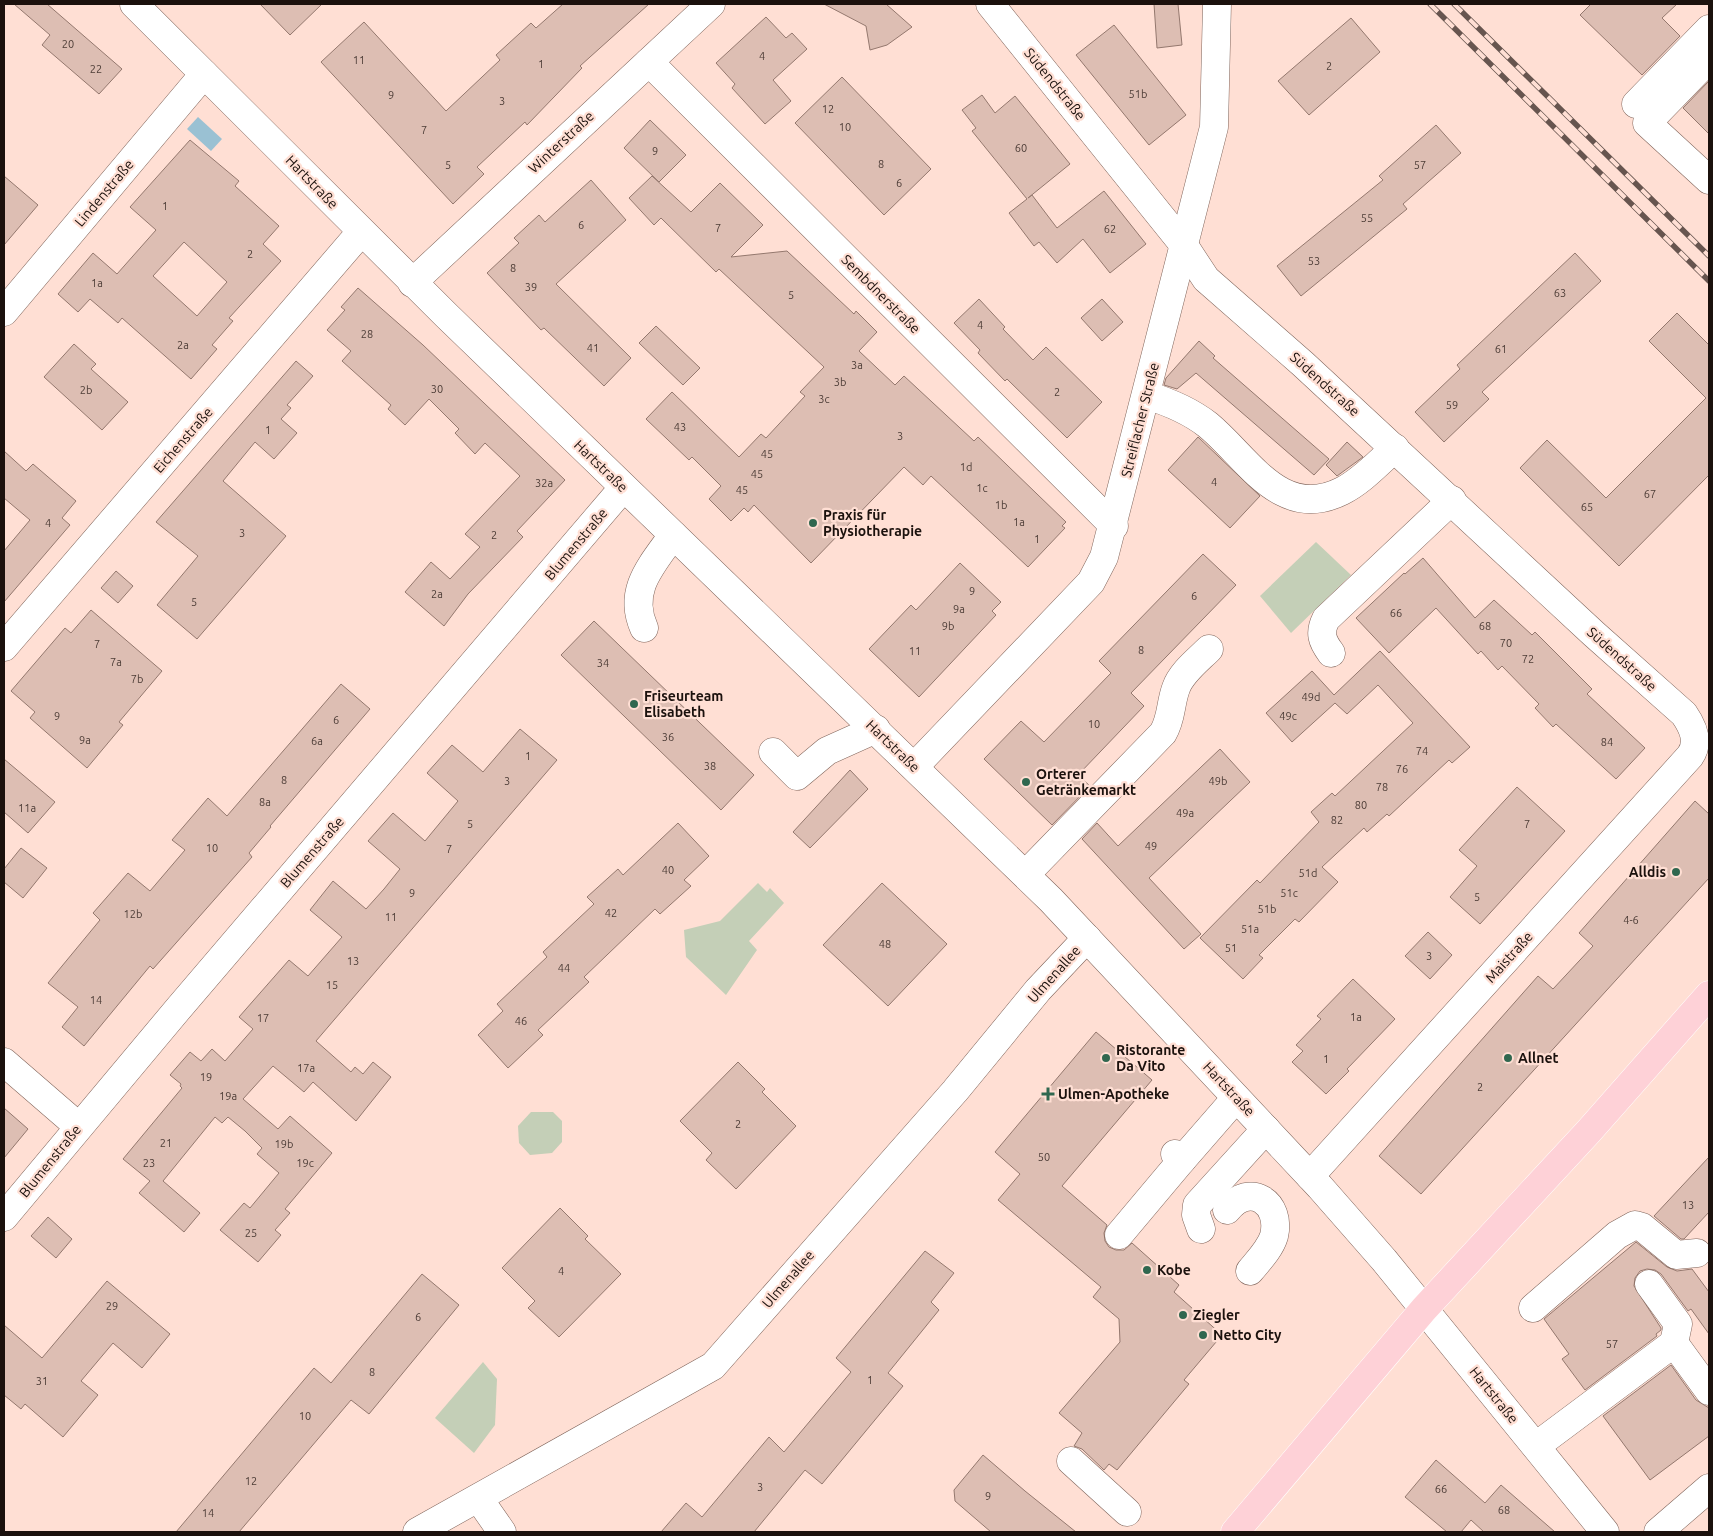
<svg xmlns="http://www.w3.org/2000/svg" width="1713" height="1536" font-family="Ubuntu,sans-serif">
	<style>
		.green { fill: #c4cfb7 }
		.water { fill: #9ac1d3 }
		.building { fill: #ddbeb3; stroke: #94786e; fill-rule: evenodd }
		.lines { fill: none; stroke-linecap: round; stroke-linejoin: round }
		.minor-casing { stroke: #80655b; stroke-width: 29 }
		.major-casing { stroke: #fff; stroke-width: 29 }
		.minor { stroke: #fff; stroke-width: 28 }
		.major { stroke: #fed1d7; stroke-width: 28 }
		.rail-casing { stroke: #67554f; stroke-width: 5.5 }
		.rail { stroke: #ffdfd4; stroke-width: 4; stroke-dasharray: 11; stroke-linecap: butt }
		.poi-dot { fill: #30674f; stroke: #ffdfd4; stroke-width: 2 }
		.labels { text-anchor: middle; stroke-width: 4.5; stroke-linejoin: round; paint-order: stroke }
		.number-label { font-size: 11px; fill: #4c3c36 }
		.street-label { font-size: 14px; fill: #1b110d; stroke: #ffdfd4 }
		.poi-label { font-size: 14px; font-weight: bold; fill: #1b110d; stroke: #ffdfd4; text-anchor: start }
	</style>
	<rect width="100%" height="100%" fill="#ffdfd4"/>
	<!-- green -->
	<g class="green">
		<path d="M1316,542L1351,575L1291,633L1260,596Z"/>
		<path d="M758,883L767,892L770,888L784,903L749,941L757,950L726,995L686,957L684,930L720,921Z"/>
		<path d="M531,1112H553L562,1121V1142L552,1153L530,1155L519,1143L518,1126Z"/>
		<path d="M483,1362L497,1379L495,1425L474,1453L435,1418Z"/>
	</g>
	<!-- water -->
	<path class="water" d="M198,117L222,139L211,151L187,129Z"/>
	<!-- building -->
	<g class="building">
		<path d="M14,4H47L122,69L99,94L42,45L50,35Z"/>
		<path d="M260,4H322L290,35Z"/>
		<path d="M563,4H649L580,66L582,68L527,125L525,122L477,167L484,174L453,204L321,62L364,22L446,111L500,60L496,55L531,23L536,28Z"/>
		<path d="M824,4H886L912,27L887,45L870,50L866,26Z"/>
		<path d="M1154,4H1178L1182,45L1157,48Z"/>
		<path d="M1591,4H1677L1662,18L1680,36L1642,75L1580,15Z"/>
		<path d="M766,17L786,38L792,33L807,49L773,80L791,101L765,124L732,88L735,84L716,63Z"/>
		<path d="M1351,18L1380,52L1309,115L1278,81Z"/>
		<path d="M1114,25L1186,115L1149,145L1076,55Z"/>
		<path d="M842,77L931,169L884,215L795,123Z"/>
		<path d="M1709,81V134L1683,108Z"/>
		<path d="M982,95L995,113L1015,96L1070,164L1028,198L1032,195L1057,228L1104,191L1146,244L1110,273L1083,239L1057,263L1039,242L1034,246L1009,213L1027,199L972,131L976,128L962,110Z"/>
		<path d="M650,120L686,155L659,182L624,148Z"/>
		<path d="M1436,125L1461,153L1403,204L1407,209L1301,296L1277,266L1383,180L1379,176Z"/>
		<path d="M190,140L239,181L235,186L279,226L263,244L281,261L229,318L233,321L212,345L217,349L191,379L122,318L118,323L90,299L78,312L58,294L93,253L117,274L156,230L130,207ZM184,242L227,282L197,316L153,276Z"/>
		<path d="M4,176L38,205L4,245Z"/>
		<path d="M652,176L691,212L720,183L763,225L731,257L787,251L854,314L856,311L877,332L859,351L895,385L904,376L974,441L978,437L1066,522L1062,526L1065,528L1028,567L931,476L923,485L904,467L811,563L754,505L748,512L744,508L731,521L709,499L721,486L692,457L689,460L646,419L672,392L739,457L761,434L766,438L805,396L800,392L824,367L719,269L716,272L661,218L654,225L629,198Z"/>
		<path d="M591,180L626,220L556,284L631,358L604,386L544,328L541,330L487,273L519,243L514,238L539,215L545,222Z"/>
		<path d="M1575,253L1601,281L1482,392L1489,399L1444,442L1415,412L1460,369L1457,365Z"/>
		<path d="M358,288L423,345L565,480L517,531L523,537L468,594L444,626L405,592L431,562L450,579L480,547L465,534L520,476L485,443L475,454L455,433L459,429L429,399L405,425L388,409L391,405L342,361L351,351L327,330L345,310L341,307Z"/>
		<path d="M979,299L1005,327L1003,329L1033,360L1046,347L1102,402L1067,438L1007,379L1005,381L978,353L980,350L954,323Z"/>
		<path d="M1102,299L1123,322L1102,341L1081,318Z"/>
		<path d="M1677,313L1709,345V475L1619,566L1520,468L1547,440L1606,498L1706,398L1649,341Z"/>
		<path d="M656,326L700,368L683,385L639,343Z"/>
		<path d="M1199,341L1215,356L1213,358L1329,459L1314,475L1196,373L1177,389L1164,385L1166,378Z"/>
		<path d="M74,344L96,364L91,369L128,402L102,430L44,377Z"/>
		<path d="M296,361L313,376L287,405L291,408L281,419L297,433L274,459L255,442L223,481L286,536L197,639L157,605L198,556L156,522Z"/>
		<path d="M1198,437L1260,496L1230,528L1168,470Z"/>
		<path d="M1347,442L1363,457L1337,476L1326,465Z"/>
		<path d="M4,451L26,471L33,464L76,501L62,518L70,525L4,602V551L30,520L4,498Z"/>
		<path d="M1203,554L1236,585L1131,693L1144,706L1078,775L1090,786L1052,825L984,759L1021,721L1044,742L1111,673L1099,661Z"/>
		<path d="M1423,558L1475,618L1494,600L1532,635L1535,632L1592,689L1587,694L1645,748L1616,779L1556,724L1553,727L1535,708L1539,704L1502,666L1498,670L1481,651L1478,654L1436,608L1389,653L1356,618L1404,573L1405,574Z"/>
		<path d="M960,563L1001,602L992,611L996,615L919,697L869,649L911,605L916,610Z"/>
		<path d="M116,571L133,586L118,603L101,588Z"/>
		<path d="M91,610L162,671L119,722L123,725L87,768L30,718L35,712L11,691L65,628L71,633Z"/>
		<path d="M594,621L754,775L721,810L561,655Z"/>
		<path d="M1380,651L1470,747L1452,763L1449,760L1389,816L1387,814L1367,832L1364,828L1322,867L1338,882L1299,922L1295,919L1259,955L1263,958L1243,979L1200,938L1257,880L1260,883L1319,822L1311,812L1332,793L1335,796L1413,723L1378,685L1347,714L1335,703L1292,742L1266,713L1312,671L1334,695Z"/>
		<path d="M341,684L370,709L270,826L271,827L249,853L252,857L153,969L150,966L84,1046L62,1027L78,1007L48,983L100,920L93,913L128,873L150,891L185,850L172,840L208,798L227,816Z"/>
		<path d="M520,729L557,760L316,1041L351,1072L355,1067L363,1074L373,1062L391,1077L356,1121L313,1082L304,1092L273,1066L243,1099L278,1129L290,1116L332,1153L285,1209L290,1213L275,1230L281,1235L258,1262L220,1230L244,1203L250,1208L279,1173L257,1154L262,1148L245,1131L228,1117L222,1123L215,1117L163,1181L200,1213L184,1232L139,1193L150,1181L123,1159L182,1088L180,1086L181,1084L170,1075L190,1052L201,1061L212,1049L225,1061L253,1029L239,1017L289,960L308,976L342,937L310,910L333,881L366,909L384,889L400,869L368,841L393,813L425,841L458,801L427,773L452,745L483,772Z"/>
		<path d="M1220,749L1250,782L1149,878L1201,934L1184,949L1082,839L1097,823L1118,846Z"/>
		<path d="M4,759L55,802L28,833L4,812Z"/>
		<path d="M850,770L868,789L810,848L793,832Z"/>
		<path d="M1517,787L1565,831L1480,924L1450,897L1477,866L1459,850Z"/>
		<path d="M1695,801L1709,814V878L1421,1194L1379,1156L1538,976L1553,989L1593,946L1579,933Z"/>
		<path d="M678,823L709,856L684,880L691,886L660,914L655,909L584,977L589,982L538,1030L543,1035L508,1068L478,1035L503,1011L497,1004L547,957L543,952L594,904L587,897L618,869L623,875Z"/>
		<path d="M21,848L47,868L23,898L4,882V869Z"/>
		<path d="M882,883L947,944L888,1006L823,945Z"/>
		<path d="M1428,932L1452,955L1430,979L1405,956Z"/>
		<path d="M1353,979L1395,1019L1347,1069L1349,1071L1326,1094L1292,1062L1303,1051L1296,1045L1321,1019L1317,1016Z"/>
		<path d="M1096,1032L1152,1080L1062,1186L1107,1225L1104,1233L1105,1241L1109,1247L1116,1250H1124L1132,1243L1179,1285L1174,1292L1222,1335L1184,1380L1189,1384L1117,1470L1109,1464L1104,1470L1082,1449L1074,1446L1082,1433L1059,1413L1120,1342L1119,1319L1093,1297L1101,1287L998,1200L1020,1174L995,1152Z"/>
		<path d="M738,1062L765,1089L762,1092L796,1126L736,1189L706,1160L712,1153L680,1121Z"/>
		<path d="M4,1108L28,1129L4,1158Z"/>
		<path d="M1709,1157V1212L1684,1239H1681L1654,1216Z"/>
		<path d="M560,1208L588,1236L585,1239L621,1274L559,1337L528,1308L535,1301L502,1268Z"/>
		<path d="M48,1217L72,1239L56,1258L31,1236Z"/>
		<path d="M1636,1242L1667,1267L1677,1271L1692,1269L1709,1292V1334L1691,1309L1688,1311L1661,1274L1655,1270L1647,1269L1640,1271L1635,1278L1634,1286L1661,1328V1330L1656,1334L1657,1336L1585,1390L1562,1359L1569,1354L1544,1319Z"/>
		<path d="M925,1251L954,1273L931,1302L939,1310L888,1373L903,1386L822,1484L805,1470L754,1532H661L686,1503L702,1517L769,1437L784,1452L851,1372L836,1358Z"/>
		<path d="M422,1274L459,1305L369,1414L351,1400L239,1532H176L314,1368L331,1383Z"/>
		<path d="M107,1281L170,1334L142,1368L113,1343L81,1381L98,1395L63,1437L25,1404L21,1409L4,1395V1325L42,1358Z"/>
		<path d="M1671,1365L1696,1400L1709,1408V1436L1650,1480L1603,1416Z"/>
		<path d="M983,1455L1025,1491L1076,1532H991L955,1501L954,1490Z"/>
		<path d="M1436,1460L1485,1503L1501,1485L1555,1532H1484L1471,1520L1461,1532H1447L1405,1497Z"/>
	</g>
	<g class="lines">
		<!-- minor casing -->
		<g class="minor-casing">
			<g id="minor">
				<path d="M134,4L446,315L1051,900L1320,1187L1384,1260L1605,1532"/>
				<path d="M990,4L1183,244L1206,279L1303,364L1594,634L1684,714C1693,727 1700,742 1690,756L1310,1176"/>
				<path d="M1709,59L1647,123L1709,180"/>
				<path d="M649,62L1114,526"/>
				<path d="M1636,104L1709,29"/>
				<path d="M412,283L711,4"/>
				<path d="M4,312L204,74"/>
				<path d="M1146,395C1169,402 1189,410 1208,425C1248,458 1281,522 1342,491C1362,481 1379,462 1395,448"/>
				<path d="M644,628C627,590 652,565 673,535"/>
				<path d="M4,647L361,232"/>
				<path d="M1331,653C1322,641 1319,633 1326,619L1452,500"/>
				<path d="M773,752L797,776L827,751L876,729"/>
				<path d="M915,766L1091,582L1104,557L1214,127L1217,4"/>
				<path d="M1026,874L1163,733C1172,718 1170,704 1176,688C1181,673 1198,660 1209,649"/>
				<path d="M4,1062L78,1126"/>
				<path d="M1175,1154L1182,1160L1236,1098"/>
				<path d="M1227,1210C1250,1181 1282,1203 1274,1236C1270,1249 1259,1260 1250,1271"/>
				<path d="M4,1217L178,1009L623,488"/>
				<path d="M1201,1229L1196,1215L1197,1205L1266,1129"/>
				<path d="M1119,1235L1182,1160"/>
				<path d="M1649,1284L1678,1324L1674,1343"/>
				<path d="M1533,1308L1617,1235L1635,1225L1642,1227L1676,1255L1697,1253"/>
				<path d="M1536,1446L1674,1343L1709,1391"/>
				<path d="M1071,1461L1127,1512"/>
				<path d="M479,1499L502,1532"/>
				<path d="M417,1532L713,1366L955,1091L1038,990L1087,938"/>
				<path d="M1658,1532L1709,1488"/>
			</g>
		</g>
		<!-- major casing -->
		<g class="major-casing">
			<path id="major" d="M1235,1532L1424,1309L1589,1131L1709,995"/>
		</g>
		<!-- minor -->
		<use href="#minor" class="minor"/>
		<!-- major -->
		<use href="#major" class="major"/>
		<!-- rail casing -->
		<g class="rail-casing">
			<g id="rail">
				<path d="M1430,4L1709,281"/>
				<path d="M1454,4L1709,256"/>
			</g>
		</g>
		<!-- rail -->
		<use href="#rail" class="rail"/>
	</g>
	<!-- markers -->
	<g class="poi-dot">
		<circle cx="813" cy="523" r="5"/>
		<circle cx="634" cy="704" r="5"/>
		<circle cx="1026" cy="782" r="5"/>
		<circle cx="1676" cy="872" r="5"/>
		<circle cx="1106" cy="1058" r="5"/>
		<circle cx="1508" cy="1058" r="5"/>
		<path d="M1045.5 1086.5h5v5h5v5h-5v5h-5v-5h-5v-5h5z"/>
		<circle cx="1147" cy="1270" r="5"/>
		<circle cx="1183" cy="1315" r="5"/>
		<circle cx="1203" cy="1335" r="5"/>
	</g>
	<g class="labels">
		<!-- number labels -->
		<g class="number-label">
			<text x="68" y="48">20</text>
			<text x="762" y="60">4</text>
			<text x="359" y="64">11</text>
			<text x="541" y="68">1</text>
			<text x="1329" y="70">2</text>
			<text x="96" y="73">22</text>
			<text x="1138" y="98">51b</text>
			<text x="391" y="99">9</text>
			<text x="502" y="105">3</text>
			<text x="828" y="113">12</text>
			<text x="845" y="131">10</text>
			<text x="424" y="134">7</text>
			<text x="1021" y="152">60</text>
			<text x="655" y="155">9</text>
			<text x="881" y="168">8</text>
			<text x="448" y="169">5</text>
			<text x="1420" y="169">57</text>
			<text x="899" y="187">6</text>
			<text x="165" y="210">1</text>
			<text x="1367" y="222">55</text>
			<text x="581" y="229">6</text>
			<text x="718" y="232">7</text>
			<text x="1110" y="233">62</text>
			<text x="250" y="258">2</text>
			<text x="1314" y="265">53</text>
			<text x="513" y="272">8</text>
			<text x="97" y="287">1a</text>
			<text x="531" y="291">39</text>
			<text x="1560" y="297">63</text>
			<text x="791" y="299">5</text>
			<text x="980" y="329">4</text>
			<text x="367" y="338">28</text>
			<text x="183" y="349">2a</text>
			<text x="593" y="352">41</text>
			<text x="1501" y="353">61</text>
			<text x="857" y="369">3a</text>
			<text x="840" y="386">3b</text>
			<text x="437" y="393">30</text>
			<text x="86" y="394">2b</text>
			<text x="1057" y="396">2</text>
			<text x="824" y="403">3c</text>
			<text x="1452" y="409">59</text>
			<text x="680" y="431">43</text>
			<text x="268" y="434">1</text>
			<text x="900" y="440">3</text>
			<text x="767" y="458">45</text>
			<text x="966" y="471">1d</text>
			<text x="757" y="478">45</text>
			<text x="1214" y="486">4</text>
			<text x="544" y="487">32a</text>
			<text x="982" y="492">1c</text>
			<text x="742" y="494">45</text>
			<text x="1650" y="498">67</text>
			<text x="1001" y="509">1b</text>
			<text x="1587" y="511">65</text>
			<text x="1019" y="526">1a</text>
			<text x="48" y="527">4</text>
			<text x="242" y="537">3</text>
			<text x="494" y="539">2</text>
			<text x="1037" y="543">1</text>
			<text x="972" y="595">9</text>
			<text x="437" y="598">2a</text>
			<text x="1194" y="600">6</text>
			<text x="194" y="606">5</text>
			<text x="959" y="613">9a</text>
			<text x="1396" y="617">66</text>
			<text x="948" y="630">9b</text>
			<text x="1485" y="630">68</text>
			<text x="1506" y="647">70</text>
			<text x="97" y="648">7</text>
			<text x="1141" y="654">8</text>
			<text x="915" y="655">11</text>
			<text x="1528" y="663">72</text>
			<text x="116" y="666">7a</text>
			<text x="603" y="667">34</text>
			<text x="137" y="683">7b</text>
			<text x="1311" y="701">49d</text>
			<text x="57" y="720">9</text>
			<text x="1288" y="720">49c</text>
			<text x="336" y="724">6</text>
			<text x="1094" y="728">10</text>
			<text x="668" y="741">36</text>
			<text x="85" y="744">9a</text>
			<text x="317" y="745">6a</text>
			<text x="1607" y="746">84</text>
			<text x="1422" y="755">74</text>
			<text x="528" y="760">1</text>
			<text x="710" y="770">38</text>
			<text x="1402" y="773">76</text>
			<text x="284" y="784">8</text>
			<text x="507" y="785">3</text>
			<text x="1218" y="785">49b</text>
			<text x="1382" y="791">78</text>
			<text x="265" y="806">8a</text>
			<text x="1361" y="809">80</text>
			<text x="27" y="812">11a</text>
			<text x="1185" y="817">49a</text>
			<text x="1337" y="824">82</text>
			<text x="470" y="828">5</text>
			<text x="1527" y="828">7</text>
			<text x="1151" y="850">49</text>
			<text x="212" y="852">10</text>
			<text x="449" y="853">7</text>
			<text x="668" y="874">40</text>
			<text x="1308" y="877">51d</text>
			<text x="412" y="897">9</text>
			<text x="1289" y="897">51c</text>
			<text x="1477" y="901">5</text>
			<text x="1267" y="913">51b</text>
			<text x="611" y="917">42</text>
			<text x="133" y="918">12b</text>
			<text x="391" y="921">11</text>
			<text x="1631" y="924">4-6</text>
			<text x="1250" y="933">51a</text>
			<text x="885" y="948">48</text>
			<text x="1231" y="952">51</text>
			<text x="1429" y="960">3</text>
			<text x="353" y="965">13</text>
			<text x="564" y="972">44</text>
			<text x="332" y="989">15</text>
			<text x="96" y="1004">14</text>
			<text x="1356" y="1021">1a</text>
			<text x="263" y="1022">17</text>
			<text x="521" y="1025">46</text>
			<text x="1326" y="1063">1</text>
			<text x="306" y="1072">17a</text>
			<text x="206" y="1081">19</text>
			<text x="1480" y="1091">2</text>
			<text x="228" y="1100">19a</text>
			<text x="738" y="1128">2</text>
			<text x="166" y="1147">21</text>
			<text x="284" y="1148">19b</text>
			<text x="1044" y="1161">50</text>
			<text x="149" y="1167">23</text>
			<text x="305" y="1167">19c</text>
			<text x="1688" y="1209">13</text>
			<text x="251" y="1237">25</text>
			<text x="561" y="1275">4</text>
			<text x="112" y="1310">29</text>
			<text x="418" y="1321">6</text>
			<text x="1612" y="1348">57</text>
			<text x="372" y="1376">8</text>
			<text x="870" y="1384">1</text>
			<text x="42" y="1385">31</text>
			<text x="305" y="1420">10</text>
			<text x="251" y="1485">12</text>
			<text x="760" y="1491">3</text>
			<text x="1441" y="1493">66</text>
			<text x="988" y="1500">9</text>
			<text x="1504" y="1514">68</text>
			<text x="208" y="1517">14</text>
		</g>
		<!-- street labels -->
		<g class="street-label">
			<text transform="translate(1055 84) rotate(51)" y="5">Südendstraße</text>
			<text transform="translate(561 142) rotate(-43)" y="5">Winterstraße</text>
			<text transform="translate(312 182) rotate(46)" y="5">Hartstraße</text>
			<text transform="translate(104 193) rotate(-50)" y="5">Lindenstraße</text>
			<text transform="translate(881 294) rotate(45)" y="5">Sembdnerstraße</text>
			<text transform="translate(1325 384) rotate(42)" y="5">Südendstraße</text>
			<text transform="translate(1140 420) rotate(-76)" y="5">Streiflacher Straße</text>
			<text transform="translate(183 440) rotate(-49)" y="5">Eichenstraße</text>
			<text transform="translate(601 466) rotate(44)" y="5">Hartstraße</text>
			<text transform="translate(576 544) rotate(-50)" y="5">Blumenstraße</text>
			<text transform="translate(1622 659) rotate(42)" y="5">Südendstraße</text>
			<text transform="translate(893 746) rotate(44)" y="5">Hartstraße</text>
			<text transform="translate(312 852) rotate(-49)" y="5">Blumenstraße</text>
			<text transform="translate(1509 957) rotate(-48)" y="5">Maistraße</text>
			<text transform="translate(1054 974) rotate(-48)" y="5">Ulmenallee</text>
			<text transform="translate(1229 1089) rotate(47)" y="5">Hartstraße</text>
			<text transform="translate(50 1161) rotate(-51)" y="5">Blumenstraße</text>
			<text transform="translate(788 1279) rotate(-49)" y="5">Ulmenallee</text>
			<text transform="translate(1494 1395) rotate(51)" y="5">Hartstraße</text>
		</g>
		<!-- poi labels -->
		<g class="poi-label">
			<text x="823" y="520">Praxis für<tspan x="823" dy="16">Physiotherapie</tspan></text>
			<text x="644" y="701">Friseurteam<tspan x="644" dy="16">Elisabeth</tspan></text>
			<text x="1036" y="779">Orterer<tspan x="1036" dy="16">Getränkemarkt</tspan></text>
			<text x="1666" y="877" text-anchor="end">Alldis</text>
			<text x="1116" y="1055">Ristorante<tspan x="1116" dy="16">Da Vito</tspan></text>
			<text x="1518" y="1063">Allnet</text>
			<text x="1058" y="1099">Ulmen-Apotheke</text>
			<text x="1157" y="1275">Kobe</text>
			<text x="1193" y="1320">Ziegler</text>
			<text x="1213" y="1340">Netto City</text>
		</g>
	</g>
	<!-- border -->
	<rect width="1713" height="1536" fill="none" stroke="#1b110d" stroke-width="10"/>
</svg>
